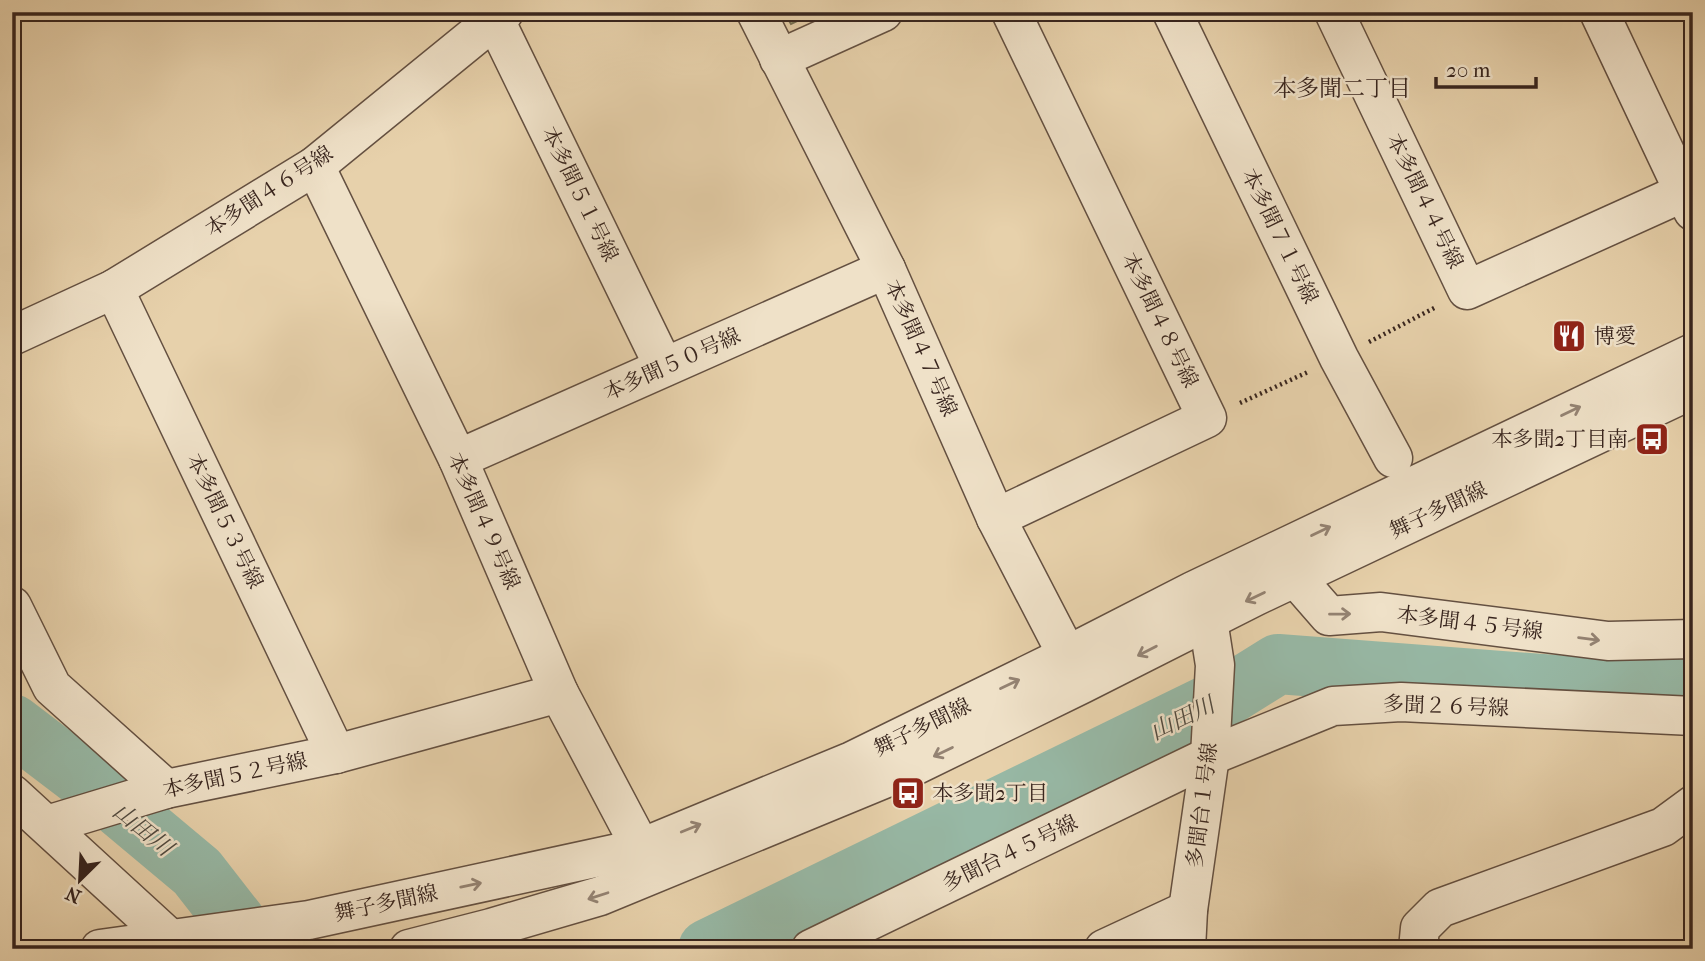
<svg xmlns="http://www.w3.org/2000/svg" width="1705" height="961" font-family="'IM FELL French Canon','Noto Serif JP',serif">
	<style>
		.green { fill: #b5bc89; stroke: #767054; stroke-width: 2 }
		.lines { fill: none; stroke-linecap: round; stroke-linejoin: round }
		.river { stroke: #97b8a5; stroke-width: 60 }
		.minor-casing { stroke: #645041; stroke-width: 41 }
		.path { stroke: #38251e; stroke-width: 4.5; stroke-dasharray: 2 3.5; stroke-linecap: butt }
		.minor { stroke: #efe1c8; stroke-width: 38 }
		.oneway { stroke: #948373 }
		.labels { text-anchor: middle; stroke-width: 5; stroke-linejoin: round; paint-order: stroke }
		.street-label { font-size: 21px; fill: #38251e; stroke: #efe1c8 }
		.poi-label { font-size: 21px; fill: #38251e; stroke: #efe1c8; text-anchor: start }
		.neighbourhood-label { font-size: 23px; fill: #38251e; stroke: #efe1c8 }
		.water-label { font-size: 23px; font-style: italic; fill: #504a40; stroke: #efe1c8 }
	</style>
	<rect width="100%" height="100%" fill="#e7d1ab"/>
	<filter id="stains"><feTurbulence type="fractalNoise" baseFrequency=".00286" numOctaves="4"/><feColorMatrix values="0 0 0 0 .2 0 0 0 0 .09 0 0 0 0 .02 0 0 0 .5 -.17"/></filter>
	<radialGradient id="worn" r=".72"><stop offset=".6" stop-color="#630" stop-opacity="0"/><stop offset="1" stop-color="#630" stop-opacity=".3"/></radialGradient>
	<!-- green -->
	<path class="green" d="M784,12H816L791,24Z"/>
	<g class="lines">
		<!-- river -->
		<g class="river">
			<path d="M12,724L99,790L197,872L257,949"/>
			<path d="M708,949L1225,697L1278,664L1621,690L1693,685"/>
		</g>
		<!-- minor casing -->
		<g class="minor-casing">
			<g id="minor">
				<path d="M756,12L886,269L996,518L1080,680"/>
				<path d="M1172,12L1339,358L1393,458"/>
				<path d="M1334,12L1467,290L1693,188"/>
				<path d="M1599,12L1693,211"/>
				<path d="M495,20L664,367"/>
				<path d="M779,59L883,12"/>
				<path d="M315,166L458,459L559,693L641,848L649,871"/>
				<path d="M114,289L336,754"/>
				<path d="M12,336L114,289L315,166L504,12"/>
				<path d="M458,459L886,269"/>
				<path d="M996,518L1207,418L1011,12"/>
				<path d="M1283,555L1295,577L1329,616L1381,612L1608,641L1693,639"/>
				<path d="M12,606L52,687L166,789"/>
				<path d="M12,794L181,949"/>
				<path d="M47,825L166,789L336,754L559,693"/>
				<path d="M100,949L309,920L641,848L852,761L1066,656L1193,591L1693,353"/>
				<path d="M409,949L491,928L600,896L908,769L1082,684L1256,596L1693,389"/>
				<path d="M811,949L1210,756L1333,706L1401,702L1693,716"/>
				<path d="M1104,949L1188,910"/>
				<path d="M1186,949L1188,910L1210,756L1215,665L1208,620L1197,599"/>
				<path d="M1418,949L1420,928L1440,908L1663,827L1693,805"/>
			</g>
		</g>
		<!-- path -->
		<g class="path">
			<path d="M1369,342L1436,307"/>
			<path d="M1240,403L1308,372"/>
		</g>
		<!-- minor -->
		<use href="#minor" class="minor"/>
	</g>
	<!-- one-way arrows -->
	<defs><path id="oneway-shaft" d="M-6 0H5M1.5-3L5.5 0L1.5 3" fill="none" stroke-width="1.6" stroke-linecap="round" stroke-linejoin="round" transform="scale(1.75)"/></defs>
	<g class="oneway">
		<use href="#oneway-shaft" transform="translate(1571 411) rotate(-26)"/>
		<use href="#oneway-shaft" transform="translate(1321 531) rotate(-26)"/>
		<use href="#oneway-shaft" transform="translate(1255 597) rotate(154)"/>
		<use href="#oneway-shaft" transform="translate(1340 614) rotate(-1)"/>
		<use href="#oneway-shaft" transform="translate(1589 639) rotate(7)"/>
		<use href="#oneway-shaft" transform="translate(1147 651) rotate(153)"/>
		<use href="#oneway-shaft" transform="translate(1010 684) rotate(-26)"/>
		<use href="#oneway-shaft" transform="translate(943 752) rotate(154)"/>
		<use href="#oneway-shaft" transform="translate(691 828) rotate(-22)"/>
		<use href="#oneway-shaft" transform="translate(471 885) rotate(-12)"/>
		<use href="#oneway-shaft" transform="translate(598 896) rotate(162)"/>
	</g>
	<!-- icons -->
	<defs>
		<g id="restaurant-square" transform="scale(1.75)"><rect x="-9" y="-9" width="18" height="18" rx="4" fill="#8f2418" stroke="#efe1c8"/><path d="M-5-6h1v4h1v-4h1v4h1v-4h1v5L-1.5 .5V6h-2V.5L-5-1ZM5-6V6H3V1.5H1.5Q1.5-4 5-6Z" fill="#fff"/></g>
		<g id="bus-square" transform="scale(1.75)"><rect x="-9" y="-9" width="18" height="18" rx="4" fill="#8f2418" stroke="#efe1c8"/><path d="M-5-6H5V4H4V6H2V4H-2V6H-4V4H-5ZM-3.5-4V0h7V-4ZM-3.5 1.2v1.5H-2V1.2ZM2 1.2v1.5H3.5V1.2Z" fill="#fff"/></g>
	</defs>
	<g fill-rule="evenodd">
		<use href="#restaurant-square" x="1569" y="336"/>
		<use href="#bus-square" x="1652" y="439"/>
		<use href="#bus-square" x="908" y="793"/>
	</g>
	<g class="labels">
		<!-- street labels -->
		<g class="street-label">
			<text transform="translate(269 191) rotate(-33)" y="7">本多聞４６号線</text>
			<text transform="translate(580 194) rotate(64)" y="7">本多聞５１号線</text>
			<text transform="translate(1425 201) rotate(64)" y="7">本多聞４４号線</text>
			<text transform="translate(1280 236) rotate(64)" y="7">本多聞７１号線</text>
			<text transform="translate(1160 320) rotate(64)" y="7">本多聞４８号線</text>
			<text transform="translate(921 348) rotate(66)" y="7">本多聞４７号線</text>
			<text transform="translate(672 364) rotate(-24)" y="7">本多聞５０号線</text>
			<text transform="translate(1438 510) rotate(-25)" y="7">舞子多聞線</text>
			<text transform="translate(225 521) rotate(64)" y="7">本多聞５３号線</text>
			<text transform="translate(484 521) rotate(66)" y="7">本多聞４９号線</text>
			<text transform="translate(1470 623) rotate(7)" y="7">本多聞４５号線</text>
			<text transform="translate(1446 706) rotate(2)" y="7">多聞２６号線</text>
			<text transform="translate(922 727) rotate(-26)" y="7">舞子多聞線</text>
			<text transform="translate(235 775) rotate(-12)" y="7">本多聞５２号線</text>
			<text transform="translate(1202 805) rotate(-83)" y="7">多聞台１号線</text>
			<text transform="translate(1010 853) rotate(-26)" y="7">多聞台４５号線</text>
			<text transform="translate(386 903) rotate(-12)" y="7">舞子多聞線</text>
		</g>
		<!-- poi labels -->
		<g class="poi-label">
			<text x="1594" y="343">博愛</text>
			<text x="1628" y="446" text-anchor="end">本多聞2丁目南</text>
			<text x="932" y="800">本多聞2丁目</text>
		</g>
		<!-- neighbourhood labels -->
		<g class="neighbourhood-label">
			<text x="1342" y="96">本多聞二丁目</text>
		</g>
		<!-- water labels -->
		<g class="water-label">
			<text transform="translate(1182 718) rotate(-26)" y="8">山田川</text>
			<text transform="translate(143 829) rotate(39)" y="8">山田川</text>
		</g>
	</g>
	<!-- margin -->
	<rect width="1705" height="961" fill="none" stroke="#e7d1ab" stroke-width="42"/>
	<rect x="14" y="14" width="1677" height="933" fill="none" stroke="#38251e" stroke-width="3.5"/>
	<rect x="21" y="21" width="1663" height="919" fill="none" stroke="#38251e" stroke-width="2"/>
	<!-- north arrow -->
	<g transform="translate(80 880) rotate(204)" stroke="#efe1c8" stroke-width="5" paint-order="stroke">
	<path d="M0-5L12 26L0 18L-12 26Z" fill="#38251e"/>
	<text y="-10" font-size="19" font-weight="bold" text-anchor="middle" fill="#38251e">N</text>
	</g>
	<!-- scale -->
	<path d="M1436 77v10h100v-10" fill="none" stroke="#38251e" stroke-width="3.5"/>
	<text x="1446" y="77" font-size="21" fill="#38251e" stroke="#efe1c8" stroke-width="5" paint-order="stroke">20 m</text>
	<rect width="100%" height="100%" filter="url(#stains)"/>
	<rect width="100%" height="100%" fill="url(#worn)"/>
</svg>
